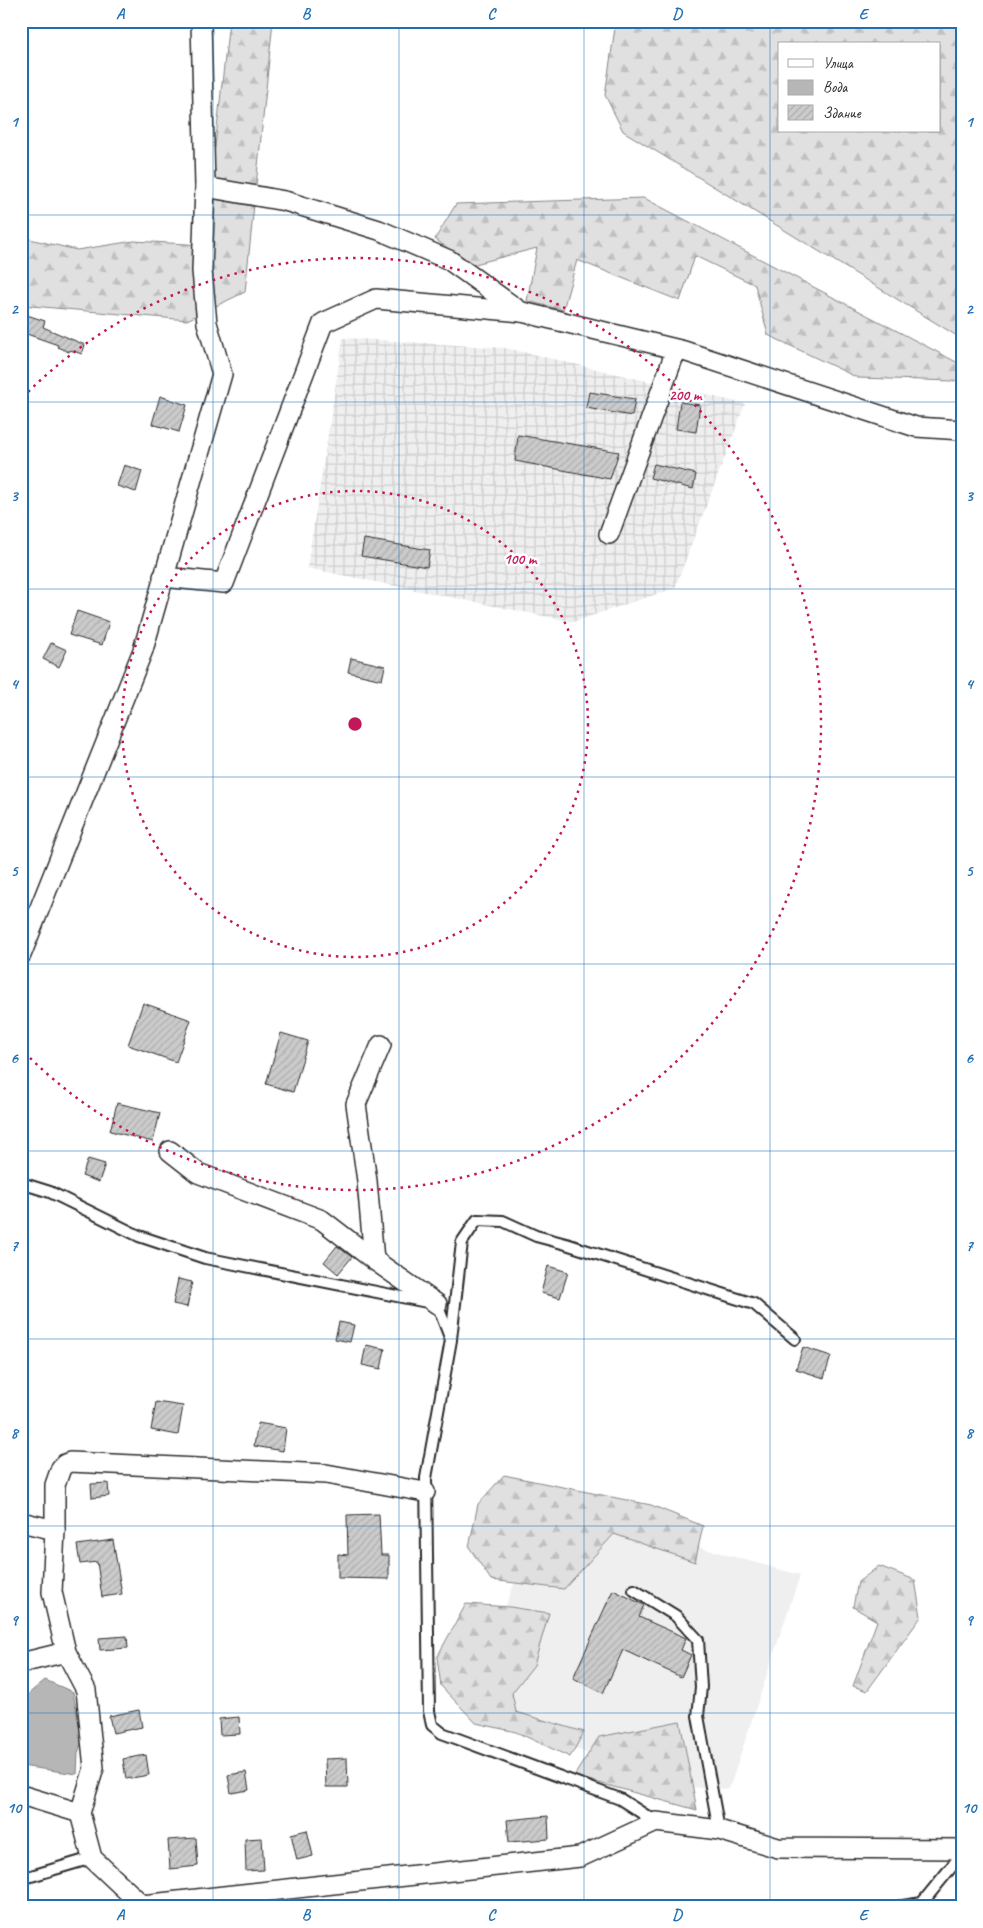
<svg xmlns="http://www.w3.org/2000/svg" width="983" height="1928" font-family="Caveat,sans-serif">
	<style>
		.built { fill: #efefef }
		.industrial { fill: url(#industrial-grid) }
		.forest { fill: url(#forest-firs); stroke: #868686; fill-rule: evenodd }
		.water { fill: #b6b6b6; stroke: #7e7e7e }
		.building { fill: url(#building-hatch); stroke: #2b2b2b }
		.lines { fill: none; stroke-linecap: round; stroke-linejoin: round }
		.service-casing { stroke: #2b2b2b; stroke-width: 14 }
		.minor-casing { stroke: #2b2b2b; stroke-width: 22 }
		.service { stroke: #fff; stroke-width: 10 }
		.minor { stroke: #fff; stroke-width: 19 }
		.grid { fill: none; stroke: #1f6fb2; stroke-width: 1; stroke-opacity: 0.55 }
		.ring { fill: none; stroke: #c2185b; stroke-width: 2.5; stroke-dasharray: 2.5 5 }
		.centre { fill: #c2185b; stroke: #fff; stroke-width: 2.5 }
		.ring-label { font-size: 15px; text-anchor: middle; font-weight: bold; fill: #c2185b; stroke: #fff; stroke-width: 5; stroke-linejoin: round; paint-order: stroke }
		.neatline { fill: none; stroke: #1f6fb2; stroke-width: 2 }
		.grid-label { font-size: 16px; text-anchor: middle; font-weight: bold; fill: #1f6fb2 }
	</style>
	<defs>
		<pattern id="industrial-grid" width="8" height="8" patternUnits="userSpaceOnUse" patternTransform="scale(1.25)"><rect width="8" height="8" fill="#efefef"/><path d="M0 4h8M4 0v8" fill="none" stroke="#cdcdcd"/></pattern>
		<pattern id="forest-firs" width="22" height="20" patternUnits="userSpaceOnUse" patternTransform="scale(1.25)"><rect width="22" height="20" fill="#e0e0e0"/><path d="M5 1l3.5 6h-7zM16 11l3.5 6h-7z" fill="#c0c0c0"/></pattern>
		<pattern id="building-hatch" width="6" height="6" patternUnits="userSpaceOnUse" patternTransform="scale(1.25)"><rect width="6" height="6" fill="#cbcbcb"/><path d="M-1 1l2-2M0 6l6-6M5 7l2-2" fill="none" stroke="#aeaeae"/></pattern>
	</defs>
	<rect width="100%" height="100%" fill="#fff"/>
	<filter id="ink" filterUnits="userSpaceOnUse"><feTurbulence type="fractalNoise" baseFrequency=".02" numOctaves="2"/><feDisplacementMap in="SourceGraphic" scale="10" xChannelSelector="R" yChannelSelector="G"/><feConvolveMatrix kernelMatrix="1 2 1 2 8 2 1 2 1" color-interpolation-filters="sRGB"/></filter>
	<g filter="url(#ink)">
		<!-- built -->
		<path class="built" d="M545,1505L800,1575L729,1789L662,1786L468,1702Z"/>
		<!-- industrial -->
		<path class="industrial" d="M343,338L506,348L745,404L675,588L573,622L307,568Z"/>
		<!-- forest -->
		<g class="forest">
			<path d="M229,21H273L245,292L187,320L21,305V237L77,250L134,241L204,245Z"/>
			<path d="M616,21H962V206L958,211L962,226V339L623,131L605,95ZM779,44H939V131H779Z"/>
			<path d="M644,198L962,365V378L954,381L858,378L768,335L755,285L695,256L680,301L577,260L563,310L527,301L537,248L471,265L435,239L456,204Z"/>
			<path d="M504,1475L651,1505L703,1526L695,1562L614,1534L564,1589L491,1580L469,1547L478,1504Z"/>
			<path d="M879,1566L915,1580L921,1617L867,1691L853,1686L877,1621L853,1607L858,1582Z"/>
			<path d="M466,1604L510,1607L549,1613L534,1665L512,1693L516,1712L584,1732L570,1757L516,1732L476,1723L441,1686L437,1657Z"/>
			<path d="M680,1721L697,1810L574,1776L599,1737Z"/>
		</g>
		<!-- water -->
		<path class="water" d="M45,1680L73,1692L82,1741L78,1753L77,1774L21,1766V1700Z"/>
		<!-- building -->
		<g class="building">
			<path d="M21,313L45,321L43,327L85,345L82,354L70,350L69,352L57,347L58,345L21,332Z"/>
			<path d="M589,392L635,399L632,416L586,408Z"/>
			<path d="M160,396L187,405L179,432L152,424Z"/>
			<path d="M680,402L700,405L696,432L676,429Z"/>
			<path d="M518,435L619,452L610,479L515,461Z"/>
			<path d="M654,464L696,474L693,489L650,478Z"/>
			<path d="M124,465L142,471L136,492L117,486Z"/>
			<path d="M364,539L430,550L427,567L361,556Z"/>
			<path d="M77,611L109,622L102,645L69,635Z"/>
			<path d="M51,643L67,650L59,667L43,659Z"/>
			<path d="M351,658L385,666L382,680L348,672Z"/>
			<path d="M143,1003L191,1020L176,1062L128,1045Z"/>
			<path d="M281,1033L308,1041L293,1092L266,1084Z"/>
			<path d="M117,1103L160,1113L153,1142L110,1131Z"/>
			<path d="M88,1159L105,1164L99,1182L82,1176Z"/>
			<path d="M337,1246L352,1257L338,1274L324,1262Z"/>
			<path d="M548,1266L568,1272L560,1298L541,1293Z"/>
			<path d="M178,1279L192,1282L187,1307L173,1304Z"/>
			<path d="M339,1322L354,1325L350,1342L335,1339Z"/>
			<path d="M366,1345L385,1349L381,1369L362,1365Z"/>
			<path d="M803,1347L831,1356L824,1378L796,1369Z"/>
			<path d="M156,1402L183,1406L178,1435L151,1430Z"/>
			<path d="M258,1423L286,1428L283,1451L254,1446Z"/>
			<path d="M108,1483L109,1496L92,1498L91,1484Z"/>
			<path d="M379,1514L381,1555H389V1579L338,1578V1554L348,1555L347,1515Z"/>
			<path d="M113,1540L122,1594L102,1597L97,1562L80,1564L77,1545Z"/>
			<path d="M613,1590L644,1605L639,1617L686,1638L681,1650L691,1655L681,1677L623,1650L603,1693L573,1678Z"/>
			<path d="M127,1636L128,1648L100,1650L99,1638Z"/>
			<path d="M139,1710L142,1727L113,1733L109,1716Z"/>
			<path d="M239,1717L240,1734L220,1735L219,1719Z"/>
			<path d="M146,1755L149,1775L126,1779L123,1759Z"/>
			<path d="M347,1758L348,1787H326L325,1759Z"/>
			<path d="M246,1772L249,1790L231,1793L228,1775Z"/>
			<path d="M548,1816L549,1839L509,1842L507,1820Z"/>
			<path d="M307,1830L313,1856L297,1860L291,1834Z"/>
			<path d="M196,1838L198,1866L170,1869L168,1840Z"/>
			<path d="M262,1838L264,1870L246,1871L245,1839Z"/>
		</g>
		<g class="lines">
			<!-- service casing -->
			<g class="service-casing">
				<g id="service">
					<path d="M21,1183L50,1192L139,1236L205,1258L437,1304L451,1340L426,1478L429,1711L432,1725L442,1733L620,1799L656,1822"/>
					<path d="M451,1339L462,1242L477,1220L503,1221L536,1236L566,1244L754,1304L795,1339"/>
					<path d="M634,1590L676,1616L698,1640L701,1687L698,1716L719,1830"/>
					<path d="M21,1879L92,1858"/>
					<path d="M896,1907L922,1903L962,1854"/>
				</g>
			</g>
			<!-- minor casing -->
			<g class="minor-casing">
				<g id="minor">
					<path d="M205,187L285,201L379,230L449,260L521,312"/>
					<path d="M609,534L676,350"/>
					<path d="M163,577L224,583L323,323L376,299L522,312L684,351L916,427L962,430"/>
					<path d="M21,955L143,650L222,374L207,323L202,271L205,187L201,21"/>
					<path d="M381,1045L356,1104L367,1181L374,1260L437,1304"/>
					<path d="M170,1151L198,1173L322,1220L374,1260"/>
					<path d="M425,1492L326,1474L70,1462L65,1464L61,1468L55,1485V1530L52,1592L66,1652L86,1690L94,1768L80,1813L92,1858L142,1905L580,1857L656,1822L719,1830L778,1848L962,1849"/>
					<path d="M21,1522L55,1530"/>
					<path d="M21,1663L66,1652"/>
					<path d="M21,1795L80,1813"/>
				</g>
			</g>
			<!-- service -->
			<use href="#service" class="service"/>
			<!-- minor -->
			<use href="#minor" class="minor"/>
		</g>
	</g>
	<!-- grid -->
	<path class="grid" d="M213,21V1907M399,21V1907M584,21V1907M770,21V1907M21,215H962M21,402H962M21,589H962M21,777H962M21,964H962M21,1151H962M21,1339H962M21,1526H962M21,1713H962"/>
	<!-- distance rings -->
	<g class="ring">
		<circle cx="355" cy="724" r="233"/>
		<path d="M23 397A466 466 0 1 1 23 1051"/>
	</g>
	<circle cx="355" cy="724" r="8" class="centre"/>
	<g class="ring-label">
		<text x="685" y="400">200 m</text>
		<text x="520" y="564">100 m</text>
	</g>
	<!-- margin -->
	<rect width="983" height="1928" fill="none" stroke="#fff" stroke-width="55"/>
	<!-- legend -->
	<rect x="778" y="42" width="162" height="90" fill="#ffffff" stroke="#aaaaaa"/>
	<rect x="788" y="59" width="25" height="8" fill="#ffffff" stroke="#aaaaaa"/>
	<text x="823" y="68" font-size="15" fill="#2b2b2b">Улица</text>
	<rect x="788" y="80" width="25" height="15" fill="#b6b6b6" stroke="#aaaaaa"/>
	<text x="823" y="92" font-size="15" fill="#2b2b2b">Вода</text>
	<rect x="788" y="105" width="25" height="15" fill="url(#building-hatch)" stroke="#aaaaaa"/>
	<text x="823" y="118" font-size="15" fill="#2b2b2b">Здание</text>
	<rect x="28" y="28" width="928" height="1872" class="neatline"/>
	<g class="grid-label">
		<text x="120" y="19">A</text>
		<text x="306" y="19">B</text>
		<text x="491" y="19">C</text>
		<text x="677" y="19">D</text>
		<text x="863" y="19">E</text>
		<text x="14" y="127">1</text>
		<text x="969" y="127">1</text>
		<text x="14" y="314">2</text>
		<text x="969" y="314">2</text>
		<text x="14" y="501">3</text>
		<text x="969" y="501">3</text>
		<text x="14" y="689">4</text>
		<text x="969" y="689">4</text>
		<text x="14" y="876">5</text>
		<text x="969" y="876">5</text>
		<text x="14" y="1063">6</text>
		<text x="969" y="1063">6</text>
		<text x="14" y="1251">7</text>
		<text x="969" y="1251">7</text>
		<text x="14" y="1438">8</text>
		<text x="969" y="1438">8</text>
		<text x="14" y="1625">9</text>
		<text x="969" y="1625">9</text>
		<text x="14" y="1813">10</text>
		<text x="969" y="1813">10</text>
		<text x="120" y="1920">A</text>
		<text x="306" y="1920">B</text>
		<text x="491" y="1920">C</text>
		<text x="677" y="1920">D</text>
		<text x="863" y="1920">E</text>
	</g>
</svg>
